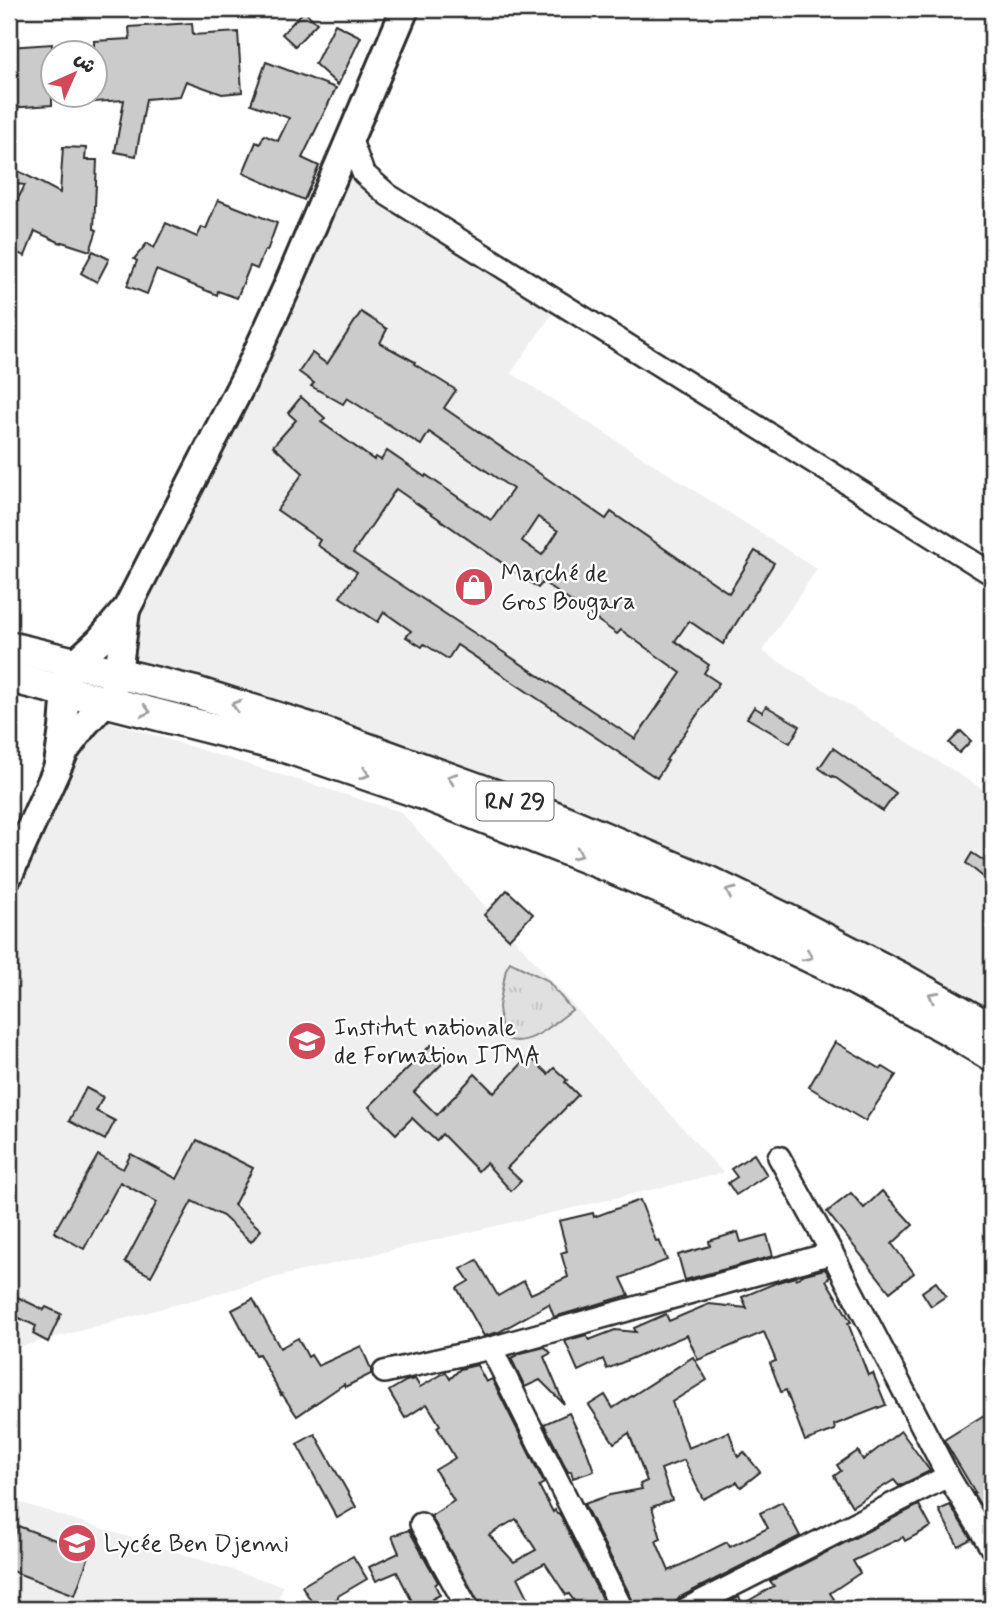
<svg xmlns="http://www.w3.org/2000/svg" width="1001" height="1618" font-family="Mynerve,'Playpen Sans Arabic',sans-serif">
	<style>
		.built { fill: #efefef }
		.grass { fill: url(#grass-tufts); stroke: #868686; stroke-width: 2 }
		.building { fill: #cbcbcb; stroke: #2b2b2b; stroke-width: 2; fill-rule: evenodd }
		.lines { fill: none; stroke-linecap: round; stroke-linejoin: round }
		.minor-casing { stroke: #2b2b2b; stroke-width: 26 }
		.major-casing { stroke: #2b2b2b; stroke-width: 32 }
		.highway-casing { stroke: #2b2b2b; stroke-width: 35 }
		.minor { stroke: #fff; stroke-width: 21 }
		.major { stroke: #fff; stroke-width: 26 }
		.highway { stroke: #fff; stroke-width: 30 }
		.oneway { stroke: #a0a0a0 }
		.labels { text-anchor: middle; stroke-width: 5; stroke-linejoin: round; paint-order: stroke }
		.shield { fill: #fff; stroke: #6b6b6b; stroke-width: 2 }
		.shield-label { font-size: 23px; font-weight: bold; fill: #2b2b2b }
		.poi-label { font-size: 24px; fill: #2b2b2b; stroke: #fff; text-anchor: start }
	</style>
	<defs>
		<pattern id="grass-tufts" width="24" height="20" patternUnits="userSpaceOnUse" patternTransform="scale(1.75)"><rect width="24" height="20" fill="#e0e0e0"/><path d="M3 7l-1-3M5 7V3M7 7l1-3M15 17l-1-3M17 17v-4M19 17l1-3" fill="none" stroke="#c0c0c0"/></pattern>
	</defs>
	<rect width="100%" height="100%" fill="#fff"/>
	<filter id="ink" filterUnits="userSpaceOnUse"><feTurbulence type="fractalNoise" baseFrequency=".0143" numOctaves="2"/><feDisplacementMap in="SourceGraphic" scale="14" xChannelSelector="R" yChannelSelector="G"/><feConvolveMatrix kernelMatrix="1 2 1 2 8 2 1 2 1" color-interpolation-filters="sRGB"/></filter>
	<g filter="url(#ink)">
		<!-- built -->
		<g class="built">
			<path d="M350,138L388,195L560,303L511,373L817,569L762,651L992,795V1029L195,692L137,659L130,637L135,606Z"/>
			<path d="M102,719L401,812L723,1173L285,1275L9,1350V909L70,776Z"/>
			<path d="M9,1499L283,1586L275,1609H9Z"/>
		</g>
		<!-- grass -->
		<path class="grass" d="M510,962L547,980L572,1010C553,1024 527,1051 502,1037L499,1006L506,969Z"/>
		<!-- building -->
		<g class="building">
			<path d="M304,11L317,23L295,46L282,34Z"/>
			<path d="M192,23L193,35L238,32L242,92L222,94L186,81L180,96L146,99L136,156L115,152L124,100L94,102V41L130,39L129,27Z"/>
			<path d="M335,24L361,37L338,85L315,64Z"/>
			<path d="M52,44V105L9,108V47Z"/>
			<path d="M266,62L336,88L302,158L319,166L304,200L243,173L256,142L260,144L264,135L278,141L289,118L251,104Z"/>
			<path d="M63,147L86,148L85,160H97L94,229L97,230L90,251L62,242L61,243L35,231L25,256L9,250V230L12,221L9,220V216L25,185L9,183V166L60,193Z"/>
			<path d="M218,200L277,223L267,251L265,250L257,269L250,266L237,298L218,291L217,295L156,270L147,294L127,286L137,261L134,259L147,243L154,248L166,223L197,237L202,227L206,229Z"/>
			<path d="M93,251L109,259L97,282L81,273Z"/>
			<path d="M361,312L387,329L380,343L415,362L414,364L456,390L444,408L606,519L611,512L729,593L755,551L774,563L723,644L689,621L675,641L709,665L704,673L719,683L666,760L668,761L657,778L457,645L448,659L424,644L422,647L406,637L411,631L384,612L378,622L340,597L357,572L317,545L320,540L277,510L303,473L273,446L296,420L288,413L301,397L325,418L321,422L374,460L376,457L381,460L387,451L425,477L426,475L491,520L513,489L429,432L421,445L347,398L343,404L311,386L314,383L299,372L312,353L327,364ZM396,489L538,588L543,582L617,634L621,630L681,673L635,739L353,553ZM538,517L558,531L542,555L522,541Z"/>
			<path d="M766,706L800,726L790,743L747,718L754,707L762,712Z"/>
			<path d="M961,731L971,741L959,753L949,743Z"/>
			<path d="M833,748L896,793L883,811L833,776L832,777L819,768Z"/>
			<path d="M972,853L992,866V884L966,863Z"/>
			<path d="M507,890L533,914L509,939L484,915Z"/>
			<path d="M835,1042L881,1069L883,1067L896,1075L865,1121L809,1087Z"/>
			<path d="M431,1045L446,1060L414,1092L437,1115L475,1074L494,1093L529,1056L548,1074L554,1068L567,1080L565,1082L578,1095L507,1168L521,1181L511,1191L486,1163L478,1171L442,1134L436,1141L412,1118L396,1134L369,1107Z"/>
			<path d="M86,1088L103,1097L96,1111L115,1121L105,1140L69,1121Z"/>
			<path d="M197,1140L253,1168L234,1205L261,1230L251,1242L223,1216L192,1201L151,1276L125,1262L157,1202L120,1182L84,1249L54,1232L98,1155L123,1169L131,1154L177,1179Z"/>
			<path d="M754,1154L767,1175L736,1195L728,1183L737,1177L731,1169Z"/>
			<path d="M882,1191L913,1225L892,1244L914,1273L890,1292L827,1212L851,1193L864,1208Z"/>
			<path d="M640,1200L656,1241L659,1240L667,1260L621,1278L629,1295L554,1317L549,1304L499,1332L484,1336L457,1288L469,1281L461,1269L477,1260L498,1296L524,1281L531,1294L568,1277L561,1253L567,1251L559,1221L593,1213L594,1217Z"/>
			<path d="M738,1232L741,1242L767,1235L773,1256L685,1280L678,1255L710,1246L709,1241Z"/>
			<path d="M825,1269L830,1277L826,1280L851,1322L848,1323L868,1375L873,1373L886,1405L834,1425L835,1430L805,1441L786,1390L781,1392L770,1363L776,1361L764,1332L698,1360L687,1335L607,1369L603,1359L578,1371L565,1341L586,1335L589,1340L615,1330L636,1332L634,1328L666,1314L669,1321L709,1304L747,1308L742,1297L778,1282L795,1277L796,1279L805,1274Z"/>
			<path d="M936,1282L946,1296L931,1306L922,1292Z"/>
			<path d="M9,1293L44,1310L46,1307L61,1314L48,1342L33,1334L36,1326L9,1313Z"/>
			<path d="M253,1299L280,1348L298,1338L308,1357L311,1355L318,1366L361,1346L371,1369V1374L345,1387L344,1384L297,1416L282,1394L281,1395L259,1354L256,1355L232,1310Z"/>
			<path d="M545,1347L551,1353L544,1357L564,1404L540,1380L525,1387L511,1358L521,1353Z"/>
			<path d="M693,1357L707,1380L672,1402L688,1448L729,1432L738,1457L744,1452L760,1472L741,1487L737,1482L703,1499L684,1460L661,1469L672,1500L652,1507L661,1539L656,1541L669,1571L727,1542L730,1547L768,1528L760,1513L782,1502L800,1536L680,1597L675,1603L662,1609H635L634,1603L584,1504L610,1495L642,1489L640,1484L647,1481L629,1433L614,1443L589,1405L605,1395L613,1408Z"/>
			<path d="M477,1365L486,1382L492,1379L544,1483L539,1486L553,1512L555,1510L557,1514L559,1513L607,1609H580L569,1594L566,1595L545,1563L518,1577L534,1609H481L479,1603L431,1516L454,1501L435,1470L455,1458L437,1427L440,1425L427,1404L405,1418L389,1391L406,1381L415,1379L420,1387L446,1372L450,1379L460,1369ZM516,1519L536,1550L514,1562L489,1535Z"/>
			<path d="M992,1410V1524L973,1493L975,1492L944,1440Z"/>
			<path d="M569,1413L586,1449L594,1471L573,1478L571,1471L568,1472L544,1424Z"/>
			<path d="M901,1431L930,1471L899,1486L894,1480L852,1506L834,1476L841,1471L837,1465L858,1451L863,1460Z"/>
			<path d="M315,1434L356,1507L337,1518L297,1444Z"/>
			<path d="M919,1505L931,1527L905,1541L903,1537L853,1561L860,1573L830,1593L834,1599L830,1602L837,1609L716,1608L739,1597L743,1604L774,1586L770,1581Z"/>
			<path d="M950,1505L971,1539L958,1546L939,1510Z"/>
			<path d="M18,1526L90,1553L75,1595L9,1570V1551Z"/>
			<path d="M409,1530L438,1582L435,1585L440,1595L432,1599L439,1609H416L397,1572L376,1581L369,1567L399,1553L392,1536Z"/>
			<path d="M353,1556L367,1579L338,1596V1598L319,1609H316L302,1586Z"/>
		</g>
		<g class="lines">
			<!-- minor casing -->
			<g class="minor-casing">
				<g id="minor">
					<path d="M350,138L363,173L388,195L992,574"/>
					<path d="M779,1157L832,1253L948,1476L992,1549"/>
					<path d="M491,1348L622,1609"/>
					<path d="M384,1372L491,1348L832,1253"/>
					<path d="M421,1524L468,1609"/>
					<path d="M686,1609L948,1476"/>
				</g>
			</g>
			<!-- major casing -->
			<g class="major-casing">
				<g id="major">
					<path d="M58,765L63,728L67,676L75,663L100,640L127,608L247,374L286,289L405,9"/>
					<path d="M9,875L65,751L84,725L106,701L111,693L118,674L126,610"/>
				</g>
			</g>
			<!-- highway casing -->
			<g class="highway-casing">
				<g id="highway">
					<path d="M9,647L195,692L313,729L553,816L707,881L800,926L901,978L992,1029"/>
					<path d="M9,677L285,747L429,796L610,867L713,911L831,967L944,1027L992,1056"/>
				</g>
			</g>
			<!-- minor -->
			<use href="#minor" class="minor"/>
			<!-- major -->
			<use href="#major" class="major"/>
			<!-- highway -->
			<use href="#highway" class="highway"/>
		</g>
		<!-- one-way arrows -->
		<defs><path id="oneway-chevron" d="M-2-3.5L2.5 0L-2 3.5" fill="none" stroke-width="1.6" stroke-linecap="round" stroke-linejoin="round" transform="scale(1.75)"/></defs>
		<g class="oneway">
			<use href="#oneway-chevron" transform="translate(236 705) rotate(-163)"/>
			<use href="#oneway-chevron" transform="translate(146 711) rotate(14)"/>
			<use href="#oneway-chevron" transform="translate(365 774) rotate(19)"/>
			<use href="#oneway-chevron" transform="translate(452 778) rotate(-160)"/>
			<use href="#oneway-chevron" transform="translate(578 854) rotate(22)"/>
			<use href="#oneway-chevron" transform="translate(730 892) rotate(-155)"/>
			<use href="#oneway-chevron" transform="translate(808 956) rotate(25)"/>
			<use href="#oneway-chevron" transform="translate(933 996) rotate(-151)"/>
		</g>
	</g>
	<!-- icons -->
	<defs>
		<g id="shop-disc" transform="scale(2.0125)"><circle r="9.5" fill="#d1495b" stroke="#fff"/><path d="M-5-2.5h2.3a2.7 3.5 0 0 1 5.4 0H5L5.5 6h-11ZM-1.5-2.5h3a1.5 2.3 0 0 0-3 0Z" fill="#fff"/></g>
		<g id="university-disc" transform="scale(2.0125)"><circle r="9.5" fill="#d1495b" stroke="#fff"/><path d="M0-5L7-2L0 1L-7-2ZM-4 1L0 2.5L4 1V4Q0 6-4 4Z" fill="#fff"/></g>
		<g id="school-disc" transform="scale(2.0125)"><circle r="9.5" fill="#d1495b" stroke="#fff"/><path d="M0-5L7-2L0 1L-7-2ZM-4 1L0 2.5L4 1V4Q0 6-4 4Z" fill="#fff"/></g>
	</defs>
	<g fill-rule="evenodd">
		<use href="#shop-disc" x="474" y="587"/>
		<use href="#university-disc" x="307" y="1041"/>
		<use href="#school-disc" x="77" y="1543"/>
	</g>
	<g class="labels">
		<!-- shield labels -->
		<rect class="shield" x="476.5" y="781.5" width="77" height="39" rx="5"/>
		<g class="shield-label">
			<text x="515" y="809">RN 29</text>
		</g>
		<!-- poi labels -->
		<g class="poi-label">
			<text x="501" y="581">Marché de<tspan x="501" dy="28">Gros Bougara</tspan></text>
			<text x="334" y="1035">Institut nationale<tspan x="334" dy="28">de Formation ITMA</tspan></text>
			<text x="104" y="1551">Lycée Ben Djenni</text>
		</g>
	</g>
	<!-- margin -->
	<rect width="1001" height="1618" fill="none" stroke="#fff" stroke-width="35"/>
	<rect x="18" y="18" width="966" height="1583" fill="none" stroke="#2b2b2b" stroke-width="2.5" filter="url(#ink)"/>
	<!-- north arrow -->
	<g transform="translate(74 74) rotate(45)"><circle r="33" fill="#ffffff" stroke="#aaaaaa" stroke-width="2"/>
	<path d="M0-5L12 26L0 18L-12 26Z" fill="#d1495b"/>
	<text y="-10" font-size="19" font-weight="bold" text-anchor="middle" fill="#2b2b2b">ش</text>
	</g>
</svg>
